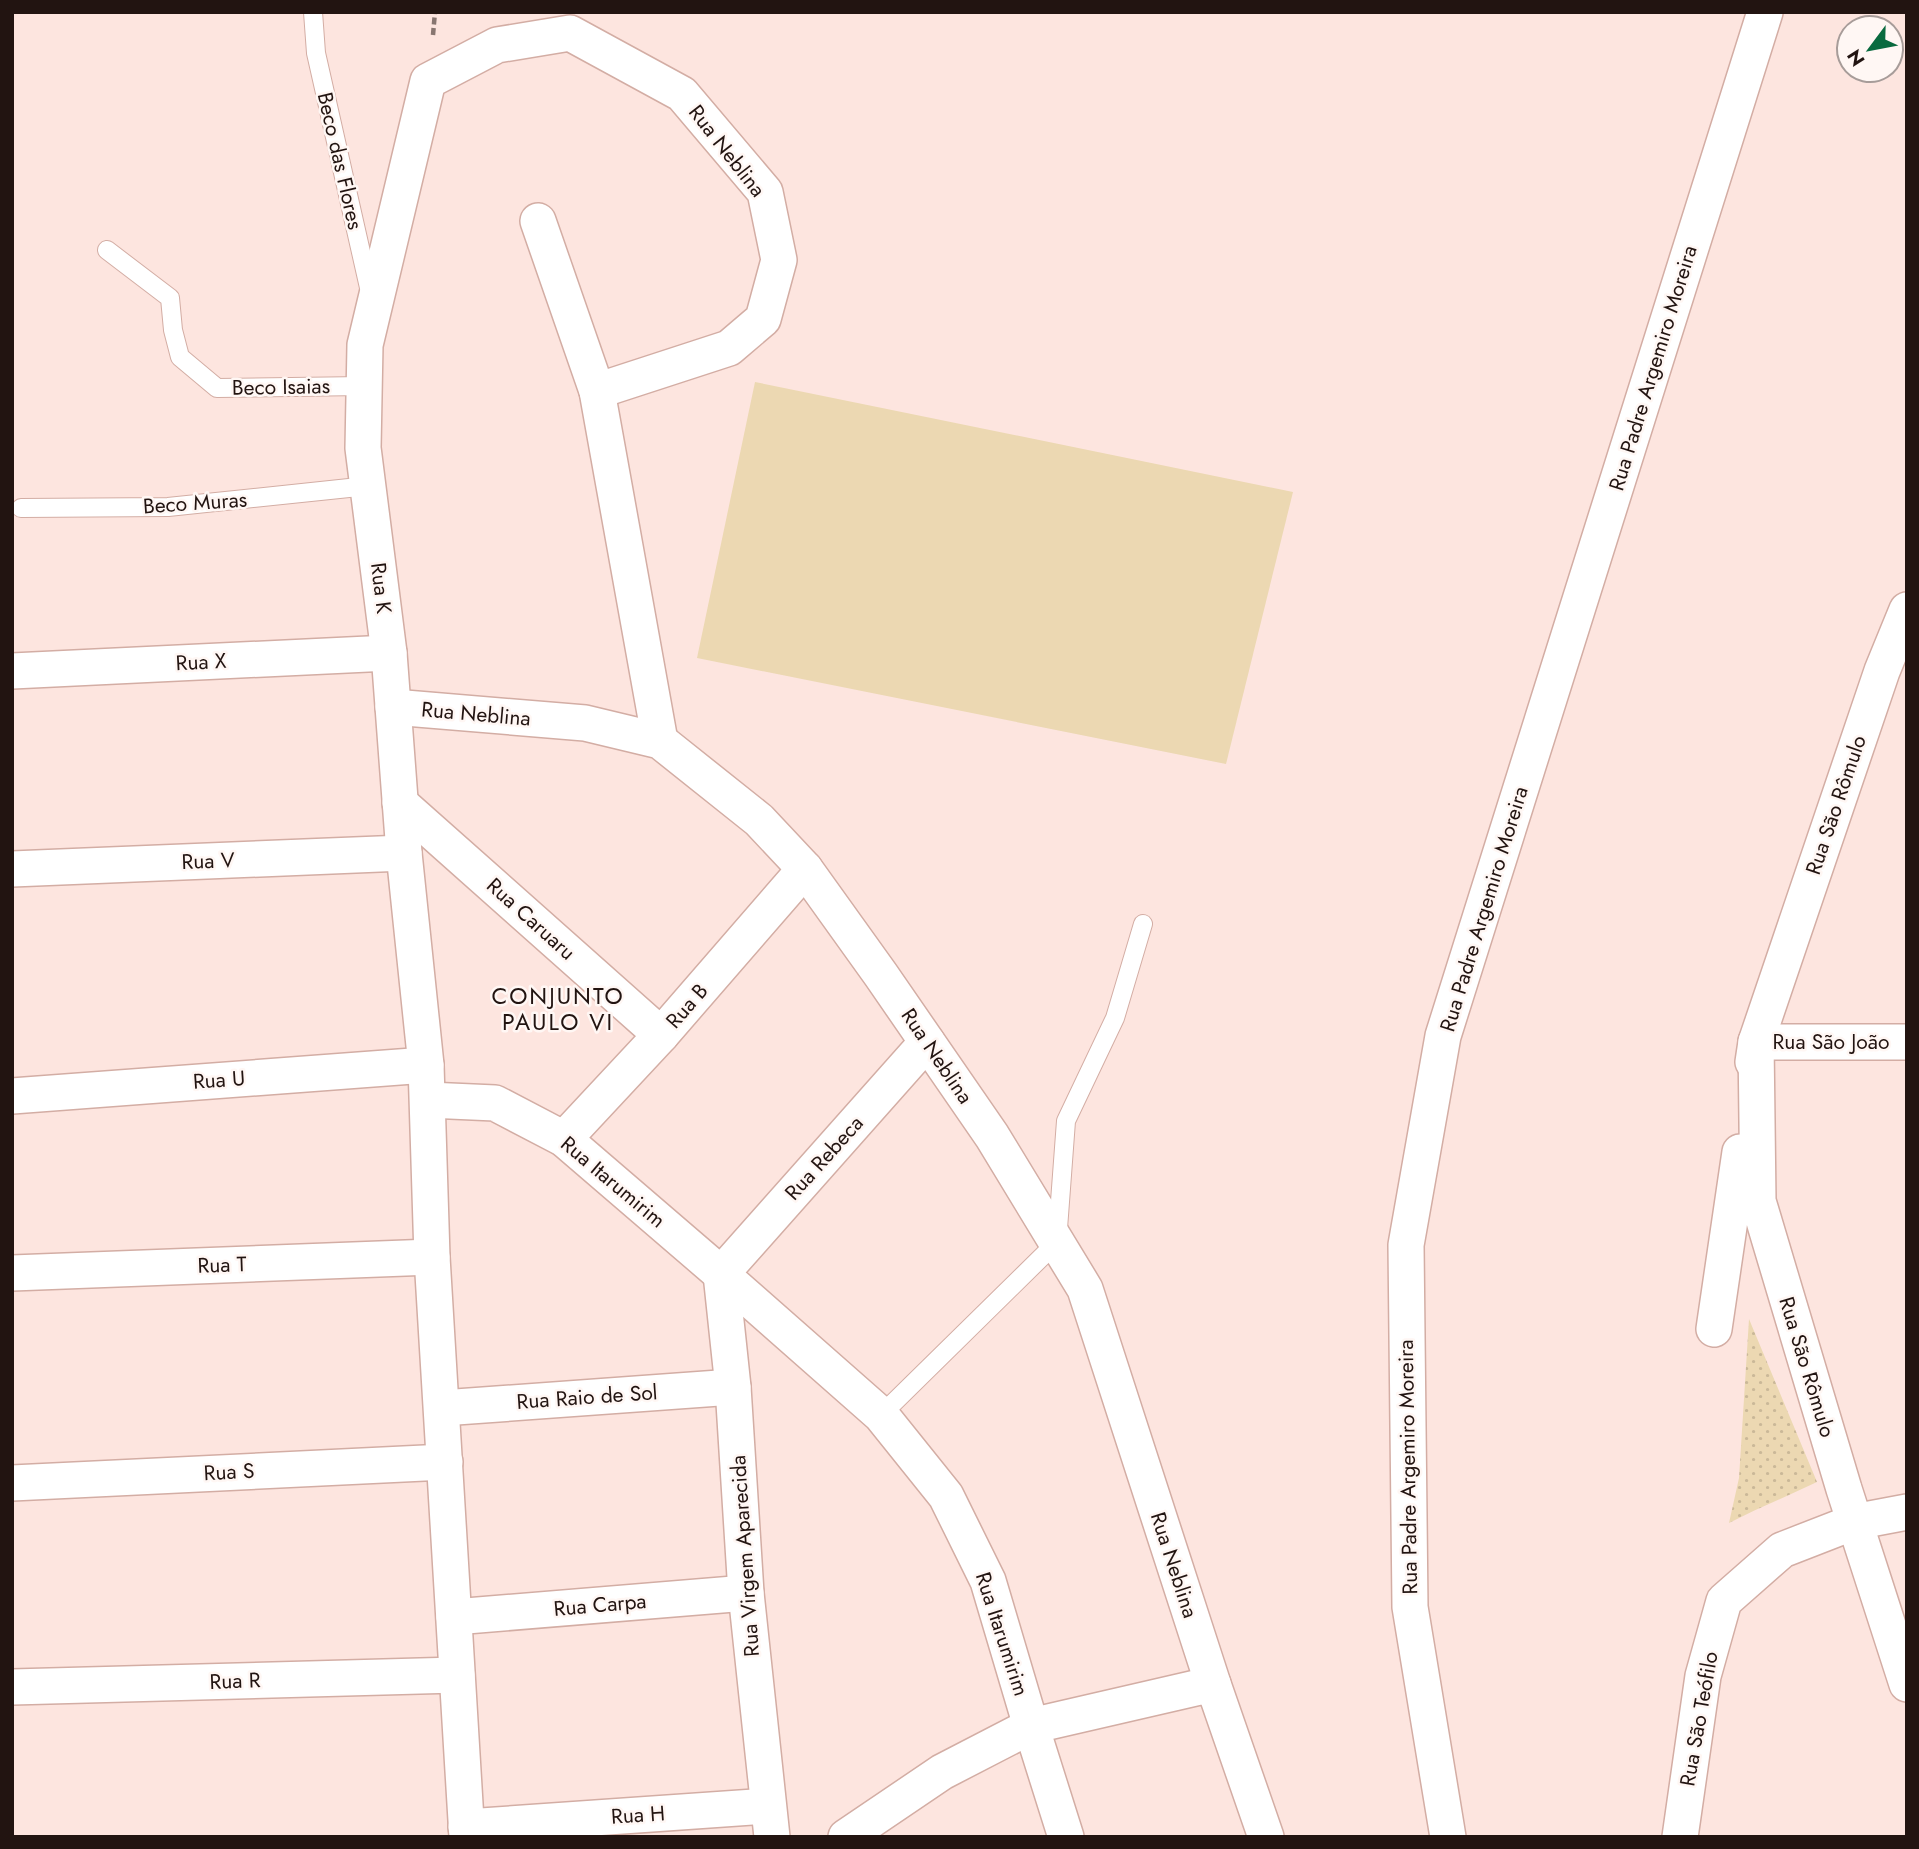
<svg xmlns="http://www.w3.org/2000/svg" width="1919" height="1849" font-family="Jost,sans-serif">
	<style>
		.park { fill: url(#park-dots) }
		.pitch { fill: #ecd8b2 }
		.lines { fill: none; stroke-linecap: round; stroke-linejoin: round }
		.lane-casing { stroke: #d3ada4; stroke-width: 20 }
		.street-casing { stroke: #d3ada4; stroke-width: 38 }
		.path { stroke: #887671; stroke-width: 4.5; stroke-dasharray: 7 3.5; stroke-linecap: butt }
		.lane { stroke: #fff; stroke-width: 18 }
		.street { stroke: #fff; stroke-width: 35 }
		.labels { text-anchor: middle; stroke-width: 5; stroke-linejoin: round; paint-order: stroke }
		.street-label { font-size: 21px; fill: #221411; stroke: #fff7f4 }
		.neighbourhood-label { font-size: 23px; letter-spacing: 2px; fill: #221411; stroke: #fff7f4 }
	</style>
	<defs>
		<pattern id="park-dots" width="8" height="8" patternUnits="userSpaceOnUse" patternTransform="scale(1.75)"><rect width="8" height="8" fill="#ecd8b2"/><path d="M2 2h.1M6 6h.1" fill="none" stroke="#cab898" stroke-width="1.8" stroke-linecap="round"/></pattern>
	</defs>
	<rect width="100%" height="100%" fill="#fde5df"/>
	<!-- park -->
	<path class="park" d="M1749,1319L1817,1482C1788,1496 1758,1508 1729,1523L1739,1478Z"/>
	<!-- pitch -->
	<path class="pitch" d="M755,382L1293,492L1226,764L697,658Z"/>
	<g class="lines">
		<!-- lane casing -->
		<g class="lane-casing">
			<g id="lane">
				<path d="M313,12L316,53L370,292"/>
				<path d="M107,250L170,298L173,330L180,357L217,388L364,386"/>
				<path d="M21,508L168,507L368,486"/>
				<path d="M881,1415L1057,1242L1066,1121L1115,1018L1143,924"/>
			</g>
		</g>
		<!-- street casing -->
		<g class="street-casing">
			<g id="street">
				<path d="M538,221L597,391L660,741"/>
				<path d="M1907,610L1882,671L1756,1042L1758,1201L1844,1489L1907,1684"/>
				<path d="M12,671L389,653"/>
				<path d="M393,707L585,723L660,741L759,820L805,869L881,975L992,1136L1085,1289L1213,1684"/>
				<path d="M400,803L661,1035"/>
				<path d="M12,869L404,853"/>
				<path d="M1753,1062L1756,1042H1907"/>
				<path d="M12,1096L426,1065"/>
				<path d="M428,1100L495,1103L564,1139L721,1274L881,1415L946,1496L988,1581L1031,1726L1066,1837"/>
				<path d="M564,1139L661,1035L805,869"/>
				<path d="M12,1273L432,1257"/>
				<path d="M1714,1329L1740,1152"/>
				<path d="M442,1408L733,1387"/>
				<path d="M12,1483L445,1462"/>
				<path d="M454,1617L746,1593"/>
				<path d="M12,1687L457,1675"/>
				<path d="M466,1827L768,1806"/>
				<path d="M467,1837L432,1257L426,1065L404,853L389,653L363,448L365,345L428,81L497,45L570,33L682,94L765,192L779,260L763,319L729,348L597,391"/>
				<path d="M772,1837L746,1593L733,1387L721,1274L927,1042"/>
				<path d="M846,1837L942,1772L1031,1726L1213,1684L1266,1837"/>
				<path d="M1448,1837L1410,1607L1406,1245L1443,1036L1765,12"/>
				<path d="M1680,1837L1703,1676L1724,1601L1782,1550L1854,1522L1907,1512"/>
			</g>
		</g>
		<!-- path -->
		<path class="path" d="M433,35L435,12"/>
		<!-- lane -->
		<use href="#lane" class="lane"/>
		<!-- street -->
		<use href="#street" class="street"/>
	</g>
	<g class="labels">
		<!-- street labels -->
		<g class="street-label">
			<text transform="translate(727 151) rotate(52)" y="7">Rua Neblina</text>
			<text transform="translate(340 161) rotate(77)" y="7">Beco das Flores</text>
			<text transform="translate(1653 368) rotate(-73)" y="7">Rua Padre Argemiro Moreira</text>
			<text transform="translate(281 387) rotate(-1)" y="7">Beco Isaias</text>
			<text transform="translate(195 503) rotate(-4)" y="7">Beco Muras</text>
			<text transform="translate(381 588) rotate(83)" y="7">Rua K</text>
			<text transform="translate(201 662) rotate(-3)" y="7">Rua X</text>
			<text transform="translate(476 714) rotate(5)" y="7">Rua Neblina</text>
			<text transform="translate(1836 805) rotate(-71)" y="7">Rua São Rômulo</text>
			<text transform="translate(208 861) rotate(-2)" y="7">Rua V</text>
			<text transform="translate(1484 909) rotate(-73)" y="7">Rua Padre Argemiro Moreira</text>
			<text transform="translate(531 919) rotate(42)" y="7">Rua Caruaru</text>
			<text transform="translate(687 1006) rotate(-49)" y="7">Rua B</text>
			<text x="1831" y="1049">Rua São João</text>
			<text transform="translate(937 1056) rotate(56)" y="7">Rua Neblina</text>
			<text transform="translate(219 1080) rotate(-4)" y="7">Rua U</text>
			<text transform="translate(824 1158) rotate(-48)" y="7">Rua Rebeca</text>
			<text transform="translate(613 1182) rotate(40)" y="7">Rua Itarumirim</text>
			<text transform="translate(222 1265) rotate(-2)" y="7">Rua T</text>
			<text transform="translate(1807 1367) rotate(73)" y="7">Rua São Rômulo</text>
			<text transform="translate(587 1397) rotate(-4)" y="7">Rua Raio de Sol</text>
			<text transform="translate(1408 1467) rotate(-91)" y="7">Rua Padre Argemiro Moreira</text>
			<text transform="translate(229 1472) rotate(-3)" y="7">Rua S</text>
			<text transform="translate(745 1556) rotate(-94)" y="7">Rua Virgem Aparecida</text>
			<text transform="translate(1174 1565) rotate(72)" y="7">Rua Neblina</text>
			<text transform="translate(600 1605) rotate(-5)" y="7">Rua Carpa</text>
			<text transform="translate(1002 1634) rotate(72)" y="7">Rua Itarumirim</text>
			<text transform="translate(235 1681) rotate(-2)" y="7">Rua R</text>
			<text transform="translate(1699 1719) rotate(-80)" y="7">Rua São Teófilo</text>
			<text transform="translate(638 1815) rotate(-4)" y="7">Rua H</text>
		</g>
		<!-- neighbourhood labels -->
		<g class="neighbourhood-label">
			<text x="558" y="1004">CONJUNTO<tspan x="558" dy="26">PAULO VI</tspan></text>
		</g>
	</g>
	<!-- border -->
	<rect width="1919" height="1849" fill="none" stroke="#221411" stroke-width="28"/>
	<!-- north arrow -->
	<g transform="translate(1870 49) rotate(238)"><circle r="33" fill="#fff7f4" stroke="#a79c99" stroke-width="2"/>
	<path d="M0-5L12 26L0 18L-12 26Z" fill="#096a3f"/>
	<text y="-10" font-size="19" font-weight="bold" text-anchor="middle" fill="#221411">N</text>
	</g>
</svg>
